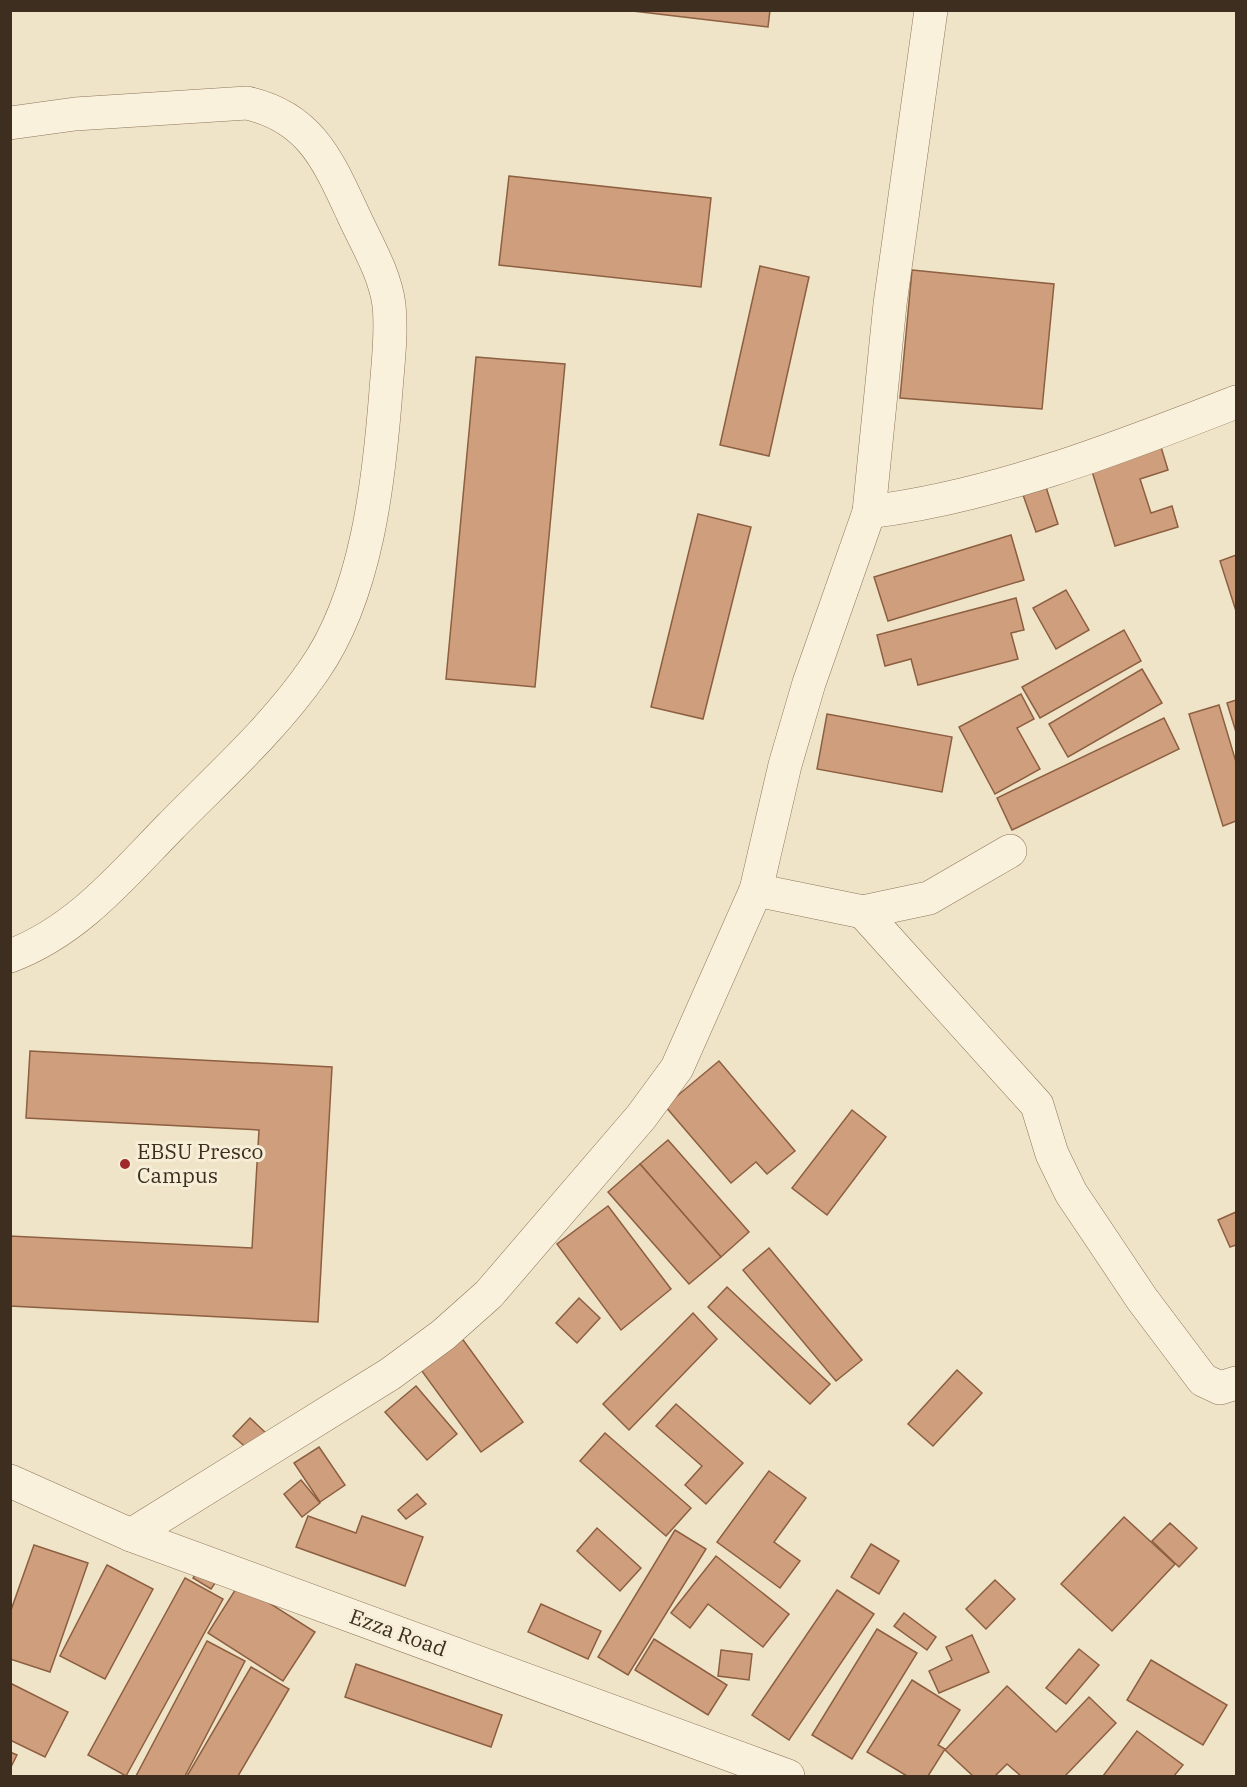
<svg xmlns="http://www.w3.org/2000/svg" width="1247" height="1787" font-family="'IBM Plex Serif',serif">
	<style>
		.building { fill: #cf9f7d; stroke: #8d5f41; stroke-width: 1.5 }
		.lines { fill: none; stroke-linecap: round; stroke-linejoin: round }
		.minor-casing { stroke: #8d765c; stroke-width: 34 }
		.minor { stroke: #faf1dc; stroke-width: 33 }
		.poi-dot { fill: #9e2a2b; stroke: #f7eed8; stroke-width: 2 }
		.labels { text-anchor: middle; stroke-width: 6; stroke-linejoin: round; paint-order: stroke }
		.poi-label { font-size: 21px; fill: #3d2e20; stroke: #f7eed8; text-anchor: start }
		.street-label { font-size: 21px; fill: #3d2e20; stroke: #f7eed8 }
	</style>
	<rect width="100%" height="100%" fill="#f0e4c8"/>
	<!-- building -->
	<g class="building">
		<path d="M624,10H770L768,27Z"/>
		<path d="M509,176L711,198L701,287L499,265Z"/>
		<path d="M760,266L809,277L769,456L720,445Z"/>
		<path d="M912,270L1054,284L1042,409L900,398Z"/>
		<path d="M476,357L565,364L535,687L446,679Z"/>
		<path d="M1161,447L1168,470L1140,479L1151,513L1172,506L1178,527L1115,546L1091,468Z"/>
		<path d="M1045,484L1058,524L1036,532L1022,492Z"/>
		<path d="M698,514L751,527L703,719L651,707Z"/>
		<path d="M1011,535L1024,580L888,621L874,577Z"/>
		<path d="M1236,555V611L1220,561Z"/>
		<path d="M1066,590L1089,630L1056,649L1033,608Z"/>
		<path d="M1016,598L1024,630L1011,633L1018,659L918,685L911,659L885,666L877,635Z"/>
		<path d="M1124,630L1141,661L1040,718L1022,687Z"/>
		<path d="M1142,669L1162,703L1068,757L1049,724Z"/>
		<path d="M1021,694L1034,719L1017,728L1040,769L995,794L959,727Z"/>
		<path d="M1236,700V732L1227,703Z"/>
		<path d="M1219,705L1236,762V821L1223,826L1189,714Z"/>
		<path d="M827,714L952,737L942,792L817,769Z"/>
		<path d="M1164,718L1179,749L1012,830L997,798Z"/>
		<path d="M30,1051L332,1067L318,1322L10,1306V1236L252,1248L259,1130L26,1118Z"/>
		<path d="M719,1061L795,1151L767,1174L756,1162L731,1183L665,1106Z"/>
		<path d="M852,1110L886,1137L827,1215L792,1188Z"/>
		<path d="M668,1140L749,1232L721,1257L640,1164Z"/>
		<path d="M640,1164L721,1257L689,1284L608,1192Z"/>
		<path d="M608,1206L671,1289L621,1330L557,1244Z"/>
		<path d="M1236,1212V1245L1230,1247L1218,1220Z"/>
		<path d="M769,1248L862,1360L836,1381L743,1270Z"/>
		<path d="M727,1287L830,1384L810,1404L708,1307Z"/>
		<path d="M579,1298L600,1318L577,1343L556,1323Z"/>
		<path d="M693,1313L717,1339L629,1430L603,1404Z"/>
		<path d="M458,1333L523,1422L481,1452L416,1363Z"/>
		<path d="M957,1370L982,1393L933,1446L908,1424Z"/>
		<path d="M416,1386L457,1434L427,1460L385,1412Z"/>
		<path d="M676,1404L743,1463L706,1504L685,1485L702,1466L656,1426Z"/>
		<path d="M250,1418L267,1434L251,1452L233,1436Z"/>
		<path d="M605,1433L691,1508L666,1536L580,1461Z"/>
		<path d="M319,1447L345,1485L320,1502L294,1463Z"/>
		<path d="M769,1471L806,1498L774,1542L800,1561L780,1588L717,1542Z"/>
		<path d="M301,1480L320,1503L302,1517L284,1494Z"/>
		<path d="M417,1494L426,1504L406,1519L398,1510Z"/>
		<path d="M308,1516L356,1533L362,1516L423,1537L405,1586L296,1547Z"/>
		<path d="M1124,1517L1175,1564L1112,1631L1061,1584Z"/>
		<path d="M1170,1523L1197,1548L1179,1567L1152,1541Z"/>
		<path d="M597,1528L641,1568L620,1591L577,1551Z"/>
		<path d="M675,1530L706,1549L628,1675L598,1657Z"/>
		<path d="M871,1544L899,1561L879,1594L851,1577Z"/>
		<path d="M34,1545L88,1563L50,1672L10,1659V1613Z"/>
		<path d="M716,1556L789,1614L763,1647L708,1604L690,1628L671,1613Z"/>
		<path d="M107,1565L153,1589L105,1679L60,1656Z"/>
		<path d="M200,1567L218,1579L211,1589L193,1578Z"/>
		<path d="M185,1578L223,1599L126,1776L88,1755Z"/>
		<path d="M995,1580L1015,1599L986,1629L966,1609Z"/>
		<path d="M239,1584L315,1632L283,1681L208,1633Z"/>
		<path d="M837,1590L874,1614L789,1740L752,1715Z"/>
		<path d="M541,1604L601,1631L588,1659L528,1632Z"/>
		<path d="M904,1613L936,1637L927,1650L894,1626Z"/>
		<path d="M877,1629L917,1653L852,1759L812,1735Z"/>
		<path d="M972,1635L989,1672L939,1693L929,1671L952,1660L946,1647Z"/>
		<path d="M654,1639L727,1685L708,1715L635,1670Z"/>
		<path d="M207,1641L245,1661L185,1776H136Z"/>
		<path d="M1079,1649L1099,1665L1066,1704L1046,1688Z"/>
		<path d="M721,1650L752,1654L749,1680L718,1676Z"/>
		<path d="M1151,1660L1227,1705L1203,1745L1127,1700Z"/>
		<path d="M356,1664L502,1715L491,1747L345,1697Z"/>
		<path d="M251,1667L289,1689L238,1776H187Z"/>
		<path d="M912,1680L960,1710L938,1745L945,1749L928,1776H907L867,1752Z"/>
		<path d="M10,1683L68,1712L45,1757L10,1740Z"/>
		<path d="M1007,1686L1056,1732L1089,1697L1116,1723L1065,1776H1021L1007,1764L995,1776H973L945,1750Z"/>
		<path d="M1137,1731L1183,1765L1174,1776H1103Z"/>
		<path d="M10,1752L17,1755L10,1769Z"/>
	</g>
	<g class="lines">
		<!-- minor casing -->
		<g class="minor-casing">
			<g id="minor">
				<path d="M10,123L75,114L247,103C309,117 327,158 352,212C365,241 385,273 389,305C392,333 388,363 386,390C379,481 367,594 314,670C274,728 219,777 170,827C122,876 77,931 10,956"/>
				<path d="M869,512C996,496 1118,448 1236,402"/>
				<path d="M756,890L863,912L929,898L1010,851"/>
				<path d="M863,912L1037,1105L1052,1154L1071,1193L1142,1299L1203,1380L1220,1388L1236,1383"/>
				<path d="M10,1481L131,1535L788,1776"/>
				<path d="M131,1535L390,1374L443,1335L489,1294L641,1117L677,1068L756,890L785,765L809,683L869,512L890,304L931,10"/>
			</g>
		</g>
		<!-- minor -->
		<use href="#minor" class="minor"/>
	</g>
	<!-- markers -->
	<circle class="poi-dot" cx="125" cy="1164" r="6"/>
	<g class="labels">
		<!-- poi labels -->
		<g class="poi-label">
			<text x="137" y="1159">EBSU Presco<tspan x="137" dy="24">Campus</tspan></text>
		</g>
		<!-- street labels -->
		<g class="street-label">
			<text transform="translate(398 1633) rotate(20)" y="7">Ezza Road</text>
		</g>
	</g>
	<!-- border -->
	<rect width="1247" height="1787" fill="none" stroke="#3d2e20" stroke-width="24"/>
</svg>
